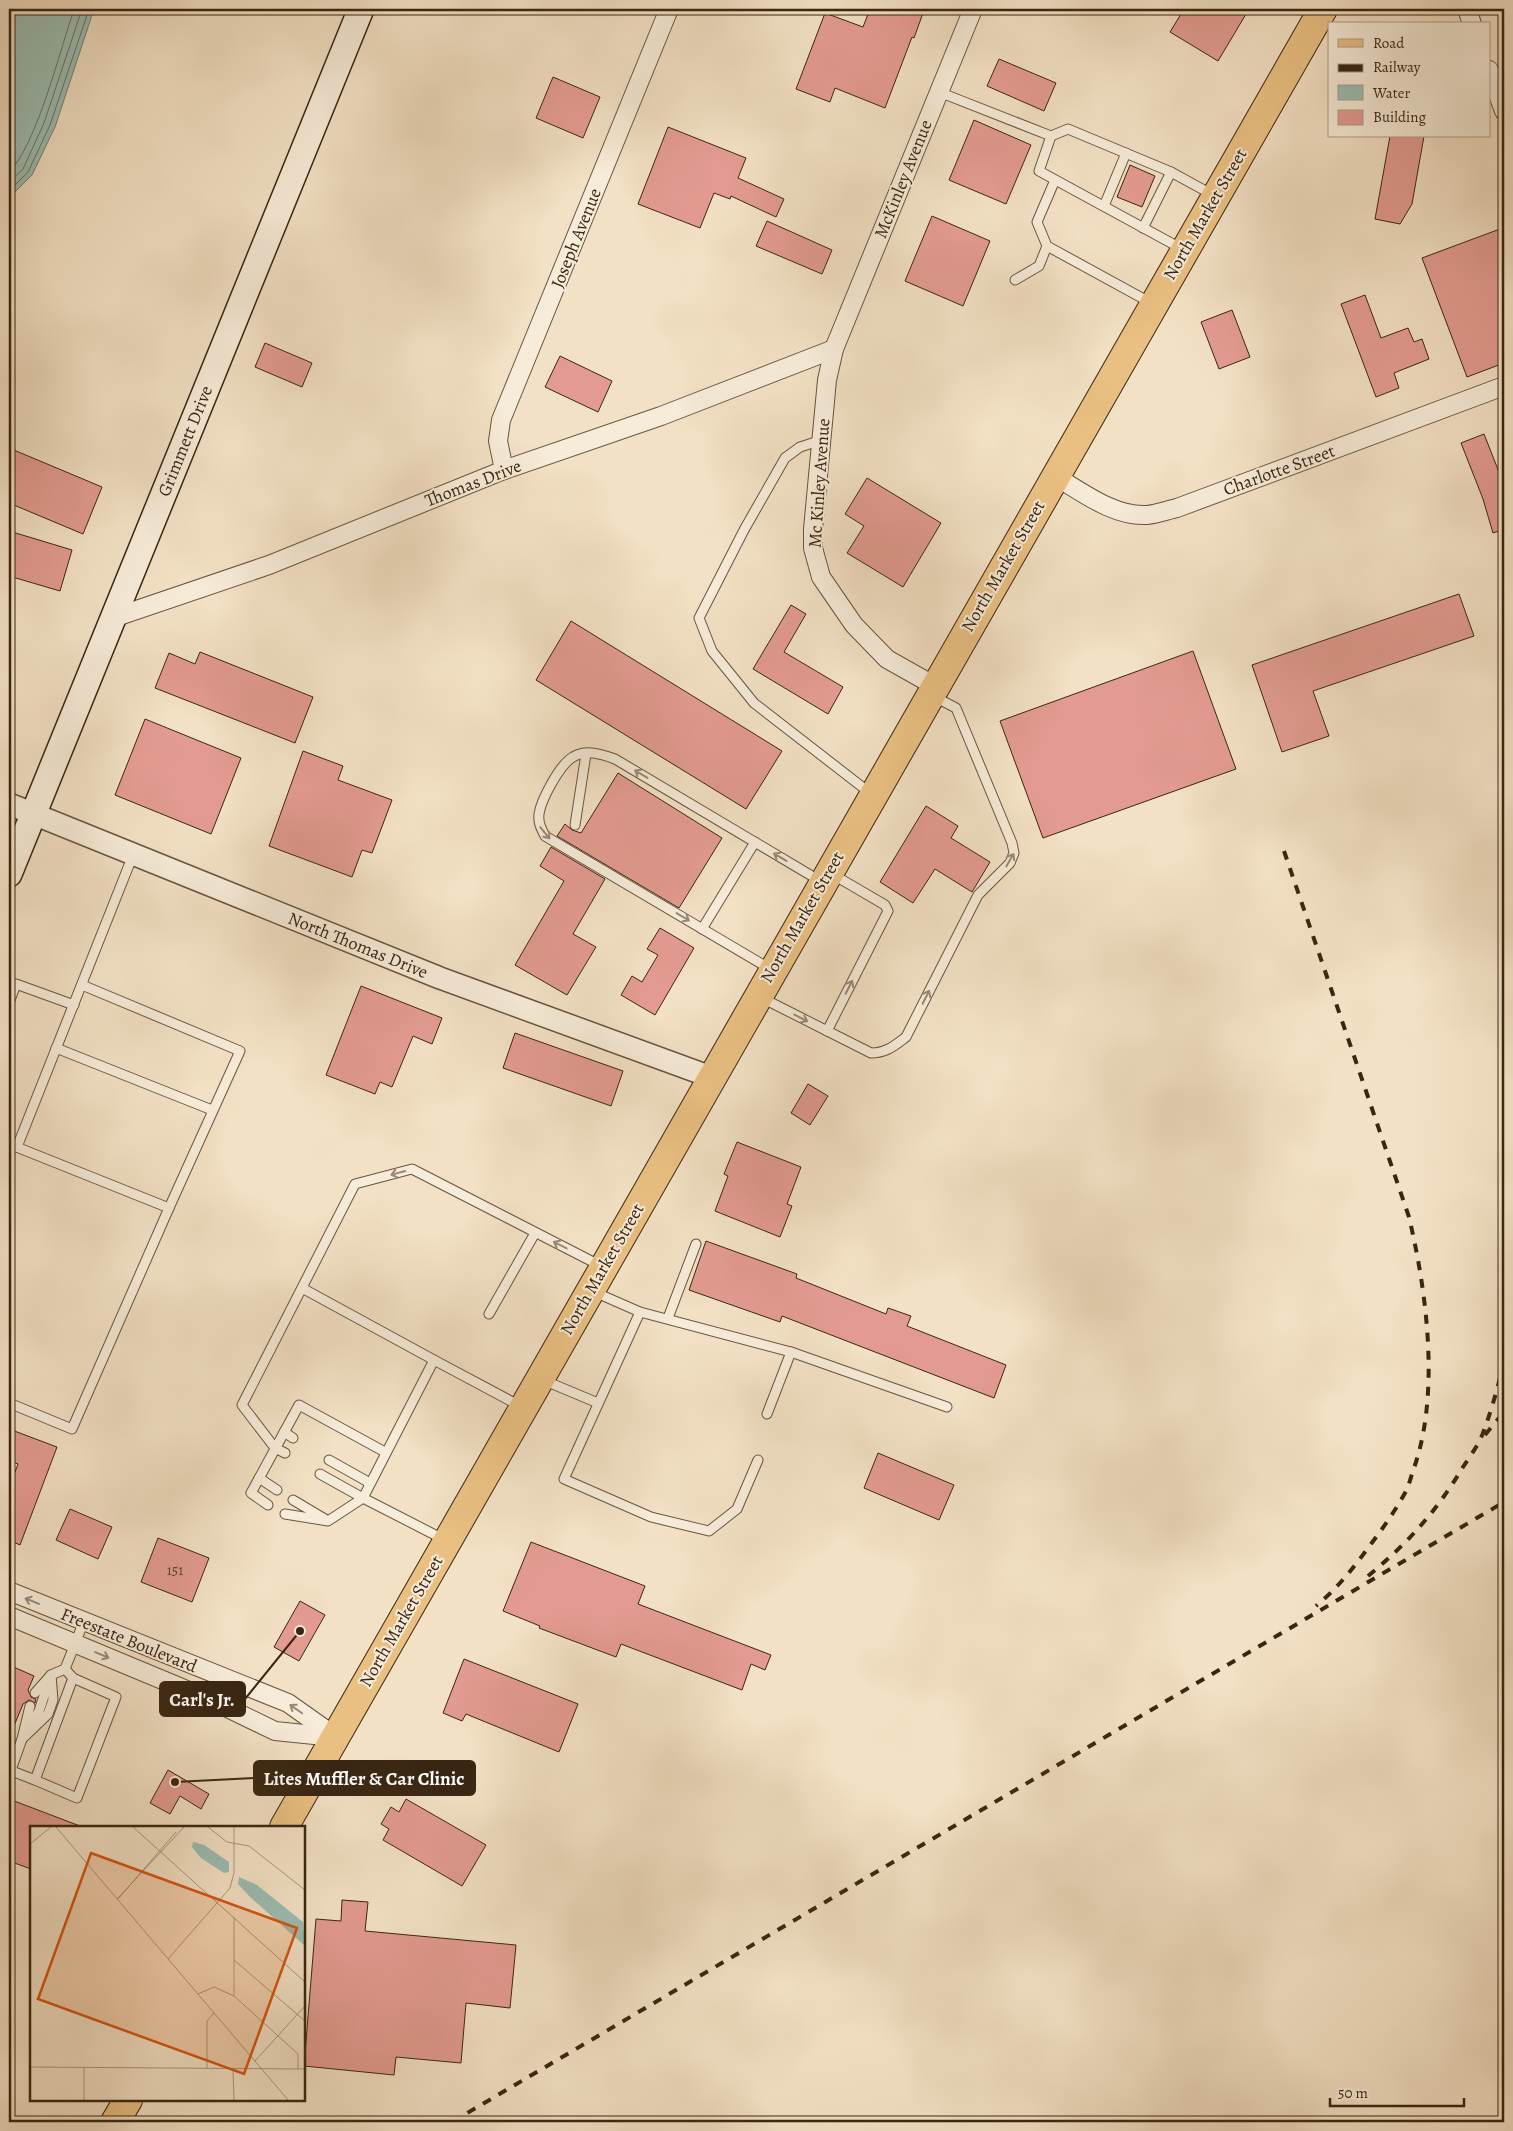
<svg xmlns="http://www.w3.org/2000/svg" width="1513" height="2131" font-family="Alegreya,serif">
	<style>
		.water { fill: #9bbeb4; stroke: #748173 }
		.lines { fill: none; stroke-linecap: round; stroke-linejoin: round }
		.shore { stroke: #6a7263; stroke-width: 1 }
		.building { fill: #e39b91; stroke: #392612 }
		.service-casing { stroke: #68553f; stroke-width: 11 }
		.minor-casing { stroke: #68553f; stroke-width: 20 }
		.tertiary-casing { stroke: #68553f; stroke-width: 24 }
		.secondary-casing { stroke: #392612; stroke-width: 28 }
		.primary-casing { stroke: #392612; stroke-width: 30 }
		.service { stroke: #f7ecd9; stroke-width: 9 }
		.minor { stroke: #f7ecd9; stroke-width: 18 }
		.tertiary { stroke: #f7ecd9; stroke-width: 21 }
		.secondary { stroke: #f7ecd9; stroke-width: 25 }
		.primary { stroke: #eac082; stroke-width: 28 }
		.rail { stroke: #392612; stroke-width: 4; stroke-dasharray: 9 9; stroke-linecap: butt }
		.oneway { stroke: #988976 }
		.labels { text-anchor: middle; stroke-width: 4; stroke-linejoin: round; paint-order: stroke }
		.number-label { font-size: 15px; fill: #644332 }
		.street-label { font-size: 18px; fill: #392612; stroke: #f7ecd9 }
		.inset-road { fill: none; stroke: #a9967d; stroke-width: 1 }
		.view { fill: #d6540d; fill-opacity: 0.15; stroke: #d6540d; stroke-width: 2.5 }
		.inset-edge { fill: none; stroke: #392612; stroke-width: 2.5 }
		.leader { fill: none; stroke: #392612; stroke-width: 2 }
		.callout-dot { fill: #392612; stroke: #f7ecd9; stroke-width: 2 }
		.callout { fill: #392612; stroke: #392612; stroke-width: 2 }
		.callout-label { font-size: 19px; text-anchor: middle; font-weight: bold; fill: #fff }
	</style>
	<rect width="100%" height="100%" fill="#f3e1c5"/>
	<filter id="stains"><feTurbulence type="fractalNoise" baseFrequency=".004" numOctaves="4"/><feColorMatrix values="0 0 0 0 .2 0 0 0 0 .09 0 0 0 0 .02 0 0 0 .5 -.17"/></filter>
	<radialGradient id="worn" r=".72"><stop offset=".6" stop-color="#630" stop-opacity="0"/><stop offset="1" stop-color="#630" stop-opacity=".3"/></radialGradient>
	<!-- water -->
	<path class="water" d="M9,9H94L55,127L32,175L9,198Z"/>
	<g class="lines">
		<!-- shore -->
		<g class="shore">
			<path d="M9,172C36,147 61,47 74,9"/>
			<path d="M9,182L23,169L44,123L82,9"/>
			<path d="M9,191L28,172L50,125L89,9"/>
		</g>
	</g>
	<!-- building -->
	<g class="building">
		<path d="M870,9H911L923,13L914,38L912,37L885,108L835,88L830,102L796,89L825,13L863,27Z"/>
		<path d="M1184,9H1249L1218,61L1170,32Z"/>
		<path d="M999,59L1056,83L1044,111L987,86Z"/>
		<path d="M553,77L600,97L583,138L536,118Z"/>
		<path d="M974,120L1031,145L1006,204L949,180Z"/>
		<path d="M668,127L746,158L738,178L784,199L776,217L731,196L730,199L714,193L700,228L638,204Z"/>
		<path d="M1390,136H1424L1412,204L1400,224L1375,219Z"/>
		<path d="M1130,165L1155,176L1142,207L1117,197Z"/>
		<path d="M932,216L990,241L963,306L905,281Z"/>
		<path d="M767,221L832,250L822,274L756,246Z"/>
		<path d="M1500,229L1504,239V363L1467,377L1422,258Z"/>
		<path d="M1365,295L1381,338L1408,328L1414,342L1422,339L1429,359L1394,373L1399,388L1376,397L1341,304Z"/>
		<path d="M1232,310L1250,357L1219,369L1201,322Z"/>
		<path d="M265,343L312,363L302,387L255,367Z"/>
		<path d="M560,356L612,381L598,412L545,387Z"/>
		<path d="M1484,434L1504,485V529L1493,533L1483,499L1461,443Z"/>
		<path d="M9,448L102,487L83,534L9,503Z"/>
		<path d="M867,478L941,523L903,587L847,553L864,526L845,514Z"/>
		<path d="M9,531L72,550L60,591L9,576Z"/>
		<path d="M1459,594L1474,636L1313,691L1329,736L1282,752L1252,665Z"/>
		<path d="M791,605L806,614L784,652L843,687L828,714L753,669Z"/>
		<path d="M571,621L782,751L746,809L536,680Z"/>
		<path d="M1193,651L1236,769L1043,838L1000,721Z"/>
		<path d="M200,652L313,697L295,743L155,688L169,653L195,664Z"/>
		<path d="M145,719L241,758L211,834L115,795Z"/>
		<path d="M303,751L343,766L338,780L392,800L372,853L362,850L352,877L269,846Z"/>
		<path d="M618,773L722,838L679,908L557,836L565,824L572,830L581,833Z"/>
		<path d="M926,806L958,826L951,838L990,862L972,892L935,869L913,903L880,882Z"/>
		<path d="M551,847L605,879L573,934L596,947L567,995L515,965L564,881L540,866Z"/>
		<path d="M660,928L694,948L655,1015L621,995L632,976L642,982L658,955L647,949Z"/>
		<path d="M361,986L442,1018L432,1044L413,1036L392,1087L380,1082L375,1094L326,1075Z"/>
		<path d="M515,1033L623,1071L611,1106L503,1068Z"/>
		<path d="M808,1084L828,1096L810,1125L791,1113Z"/>
		<path d="M737,1142L801,1167L787,1204L792,1206L780,1237L715,1211L728,1176L724,1174Z"/>
		<path d="M706,1241L797,1274L796,1278L886,1314L888,1308L911,1316L907,1326L1006,1365L994,1398L782,1316L780,1322L689,1290Z"/>
		<path d="M9,1429L57,1447L20,1545L9,1540V1488L18,1464L9,1460Z"/>
		<path d="M878,1453L954,1485L939,1520L864,1488Z"/>
		<path d="M70,1509L112,1527L98,1559L56,1540Z"/>
		<path d="M158,1538L209,1558L192,1602L141,1582Z"/>
		<path d="M531,1542L645,1586L638,1604L771,1655L765,1670L751,1664L742,1690L621,1644L616,1657L539,1628L540,1626L503,1611Z"/>
		<path d="M300,1601L325,1615L299,1661L274,1647Z"/>
		<path d="M464,1659L578,1704L559,1752L466,1714L462,1721L443,1713Z"/>
		<path d="M9,1665L34,1676L28,1690L31,1697L36,1699L35,1703L29,1700L23,1704L9,1738Z"/>
		<path d="M168,1770L209,1794L201,1809L180,1796L170,1814L150,1803Z"/>
		<path d="M9,1799L80,1826L79,1827H31V1869L9,1861Z"/>
		<path d="M406,1799L486,1845L462,1886L383,1840L389,1829L381,1824L391,1807L399,1812Z"/>
		<path d="M342,1900L368,1902L365,1931L516,1945L510,2008L466,2003L461,2063L396,2057L394,2075L304,2066L316,1919L341,1921Z"/>
	</g>
	<g class="lines">
		<!-- service casing -->
		<g class="service-casing">
			<g id="service">
				<path d="M939,92L1051,136L1068,129L1171,172L1213,195"/>
				<path d="M1051,136L1039,171L1184,250"/>
				<path d="M1055,180L1037,222L1047,246L1153,304"/>
				<path d="M1104,206L1126,153"/>
				<path d="M1143,228L1171,172"/>
				<path d="M1015,280L1039,266L1047,246"/>
				<path d="M822,440L800,447L785,458L744,530L699,618L712,651L754,703L870,793"/>
				<path d="M575,825L586,754"/>
				<path d="M702,929L755,842"/>
				<path d="M772,970L545,836C541,828 538,823 539,814C541,800 560,764 573,757C586,749 601,754 615,759L822,882"/>
				<path d="M82,985L240,1051L169,1208"/>
				<path d="M762,998L871,1053C886,1053 894,1046 906,1037L978,895L1010,863L1014,853L1012,843L956,708L933,696"/>
				<path d="M9,1003L16,984L74,1005"/>
				<path d="M827,1031L888,911L885,905L832,874"/>
				<path d="M56,1048L212,1110"/>
				<path d="M9,1144L169,1208L72,1429L9,1403"/>
				<path d="M17,1147L133,855"/>
				<path d="M302,1288L434,1360"/>
				<path d="M592,1291L640,1312"/>
				<path d="M489,1314L535,1233"/>
				<path d="M668,1318L696,1244"/>
				<path d="M543,1380L598,1403"/>
				<path d="M767,1414L791,1352"/>
				<path d="M284,1432L293,1438"/>
				<path d="M285,1453L275,1448L242,1405L355,1184L412,1169L601,1266"/>
				<path d="M329,1460L370,1483"/>
				<path d="M758,1460L737,1509L709,1531L651,1517L564,1479L640,1312L791,1352L947,1407"/>
				<path d="M259,1478L277,1490"/>
				<path d="M293,1500L325,1519"/>
				<path d="M268,1505L251,1493L299,1405L385,1452"/>
				<path d="M285,1514L328,1521L363,1498L320,1474"/>
				<path d="M445,1540L363,1498L434,1360L522,1407"/>
				<path d="M35,1693L51,1675L65,1669L84,1621"/>
				<path d="M30,1726L39,1711L49,1681"/>
				<path d="M22,1739L48,1714L53,1700L51,1675"/>
				<path d="M9,1770L35,1780L73,1678"/>
				<path d="M11,1770L22,1739L30,1706"/>
				<path d="M35,1780L77,1798L116,1697L73,1678L65,1669"/>
			</g>
		</g>
		<!-- minor casing -->
		<g class="minor-casing">
			<g id="minor">
				<path d="M1467,9L1472,24"/>
				<path d="M1489,70L1504,111"/>
				<path d="M504,470L498,441L501,420L669,9"/>
				<path d="M1055,476C1082,492 1114,517 1147,515C1157,514 1168,510 1177,508L1504,386"/>
				<path d="M113,618L269,565L504,470L661,416L834,349"/>
				<path d="M935,686L887,659L854,625L821,577L813,548V529L827,380L834,349L973,9"/>
				<path d="M9,1591L288,1703L336,1737"/>
				<path d="M9,1616L213,1701L275,1731L334,1737"/>
			</g>
		</g>
		<!-- tertiary casing -->
		<g class="tertiary-casing">
			<path id="tertiary" d="M9,804L440,978L711,1077"/>
		</g>
		<!-- secondary casing -->
		<g class="secondary-casing">
			<path id="secondary" d="M9,874L361,9"/>
		</g>
		<!-- primary casing -->
		<g class="primary-casing">
			<g id="primary">
				<path d="M284,1827L1323,9"/>
				<path d="M115,2122L128,2100"/>
			</g>
		</g>
		<!-- service -->
		<use href="#service" class="service"/>
		<!-- minor -->
		<use href="#minor" class="minor"/>
		<!-- tertiary -->
		<use href="#tertiary" class="tertiary"/>
		<!-- secondary -->
		<use href="#secondary" class="secondary"/>
		<!-- primary -->
		<use href="#primary" class="primary"/>
		<!-- rail -->
		<g class="rail">
			<path d="M1284,851L1409,1217C1427,1293 1440,1394 1414,1468C1411,1476 1409,1486 1405,1493C1395,1511 1383,1528 1371,1544C1354,1567 1338,1588 1316,1606"/>
			<path d="M1485,1435L1504,1412"/>
			<path d="M1368,1576C1407,1544 1437,1511 1463,1467C1469,1458 1476,1448 1481,1438C1491,1413 1498,1387 1504,1361"/>
			<path d="M452,2122L1504,1502"/>
		</g>
	</g>
	<!-- one-way arrows -->
	<defs><path id="oneway-shaft" d="M-6 0H5M1.5-3L5.5 0L1.5 3" fill="none" stroke-width="1.6" stroke-linecap="round" stroke-linejoin="round" transform="scale(1.25)"/></defs>
	<g class="oneway">
		<use href="#oneway-shaft" transform="translate(641 774) rotate(-149)"/>
		<use href="#oneway-shaft" transform="translate(545 833) rotate(51)"/>
		<use href="#oneway-shaft" transform="translate(780 857) rotate(-149)"/>
		<use href="#oneway-shaft" transform="translate(1010 860) rotate(-60)"/>
		<use href="#oneway-shaft" transform="translate(683 917) rotate(31)"/>
		<use href="#oneway-shaft" transform="translate(849 987) rotate(-63)"/>
		<use href="#oneway-shaft" transform="translate(926 997) rotate(-63)"/>
		<use href="#oneway-shaft" transform="translate(801 1018) rotate(27)"/>
		<use href="#oneway-shaft" transform="translate(398 1173) rotate(165)"/>
		<use href="#oneway-shaft" transform="translate(560 1245) rotate(-153)"/>
		<use href="#oneway-shaft" transform="translate(32 1601) rotate(-158)"/>
		<use href="#oneway-shaft" transform="translate(102 1655) rotate(23)"/>
		<use href="#oneway-shaft" transform="translate(296 1709) rotate(-145)"/>
	</g>
	<g class="labels">
		<!-- number labels -->
		<g class="number-label">
			<text x="175" y="1575">151</text>
		</g>
		<!-- street labels -->
		<g class="street-label">
			<text transform="translate(903 179) rotate(-68)" y="6">McKinley Avenue</text>
			<text transform="translate(1205 214) rotate(-60)" y="6">North Market Street</text>
			<text transform="translate(576 238) rotate(-68)" y="6">Joseph Avenue</text>
			<text transform="translate(185 441) rotate(-68)" y="6">Grimmett Drive</text>
			<text transform="translate(1279 470) rotate(-20)" y="6">Charlotte Street</text>
			<text transform="translate(473 483) rotate(-21)" y="6">Thomas Drive</text>
			<text transform="translate(819 483) rotate(-86)" y="6">Mc Kinley Avenue</text>
			<text transform="translate(1003 566) rotate(-60)" y="6">North Market Street</text>
			<text transform="translate(802 917) rotate(-60)" y="6">North Market Street</text>
			<text transform="translate(358 945) rotate(22)" y="6">North Thomas Drive</text>
			<text transform="translate(602 1269) rotate(-60)" y="6">North Market Street</text>
			<text transform="translate(401 1621) rotate(-60)" y="6">North Market Street</text>
			<text transform="translate(129 1640) rotate(22)" y="6">Freestate Boulevard</text>
		</g>
	</g>
	<!-- overview -->
	<g transform="translate(30 1826)">
		<rect width="275" height="275" fill="#f3e1c5"/>
		<path d="M163,16L174,19L199,36V46L194,47L171,32L162,21ZM209,51L227,59L273,96L275,120L220,71L208,58Z" fill="#9bbeb4"/>
		<path class="inset-road" d="M26,1L258,274M103,1L275,156M178,1L197,16L219,20L275,64M0,18L21,1M87,73L154,1M88,73L146,6M204,91V170M138,133L200,62L204,47V1M204,134L275,195M168,168L184,161L204,170L268,228V243M225,235L275,180M0,241L275,243M54,242V274M177,243V195L184,187M203,244L204,274"/>
		<path class="view" d="M61,27L267,102L214,248L8,173Z"/>
		<rect width="275" height="275" class="inset-edge"/>
	</g>
	<!-- callouts -->
	<path class="leader" d="M300 1631L245 1699M175 1782L254 1778"/>
	<g class="callout-dot">
		<circle cx="300" cy="1631" r="5"/>
		<circle cx="175" cy="1782" r="5"/>
	</g>
	<g class="callout">
		<rect x="160" y="1682" width="85" height="34" rx="5"/>
		<rect x="254" y="1761" width="221" height="34" rx="5"/>
	</g>
	<g class="callout-label">
		<text x="202" y="1706">Carl's Jr.</text>
		<text x="364" y="1785">Lites Muffler &amp; Car Clinic</text>
	</g>
	<!-- margin -->
	<rect width="1513" height="2131" fill="none" stroke="#f3e1c5" stroke-width="30"/>
	<rect x="10" y="10" width="1493" height="2111" fill="none" stroke="#392612" stroke-width="2.5"/>
	<rect x="15" y="15" width="1483" height="2101" fill="none" stroke="#392612"/>
	<!-- legend -->
	<rect x="1328" y="22" width="162" height="115" fill="#f7ecd9" stroke="#ab9d89"/>
	<rect x="1338" y="39" width="25" height="8" fill="#eac082" stroke="#ab9d89"/>
	<text x="1373" y="48" font-size="15" fill="#392612">Road</text>
	<rect x="1338" y="64" width="25" height="8" fill="#392612" stroke="#ab9d89"/>
	<text x="1373" y="72" font-size="15" fill="#392612">Railway</text>
	<rect x="1338" y="85" width="25" height="15" fill="#9bbeb4" stroke="#ab9d89"/>
	<text x="1373" y="98" font-size="15" fill="#392612">Water</text>
	<rect x="1338" y="110" width="25" height="15" fill="#e39b91" stroke="#ab9d89"/>
	<text x="1373" y="122" font-size="15" fill="#392612">Building</text>
	<!-- scale -->
	<path d="M1330 2098v8h134v-8" fill="none" stroke="#392612" stroke-width="2.5"/>
	<text x="1338" y="2098" font-size="15" fill="#392612" stroke="#f7ecd9" stroke-width="4" paint-order="stroke">50 m</text>
	<rect width="100%" height="100%" filter="url(#stains)"/>
	<rect width="100%" height="100%" fill="url(#worn)"/>
</svg>
